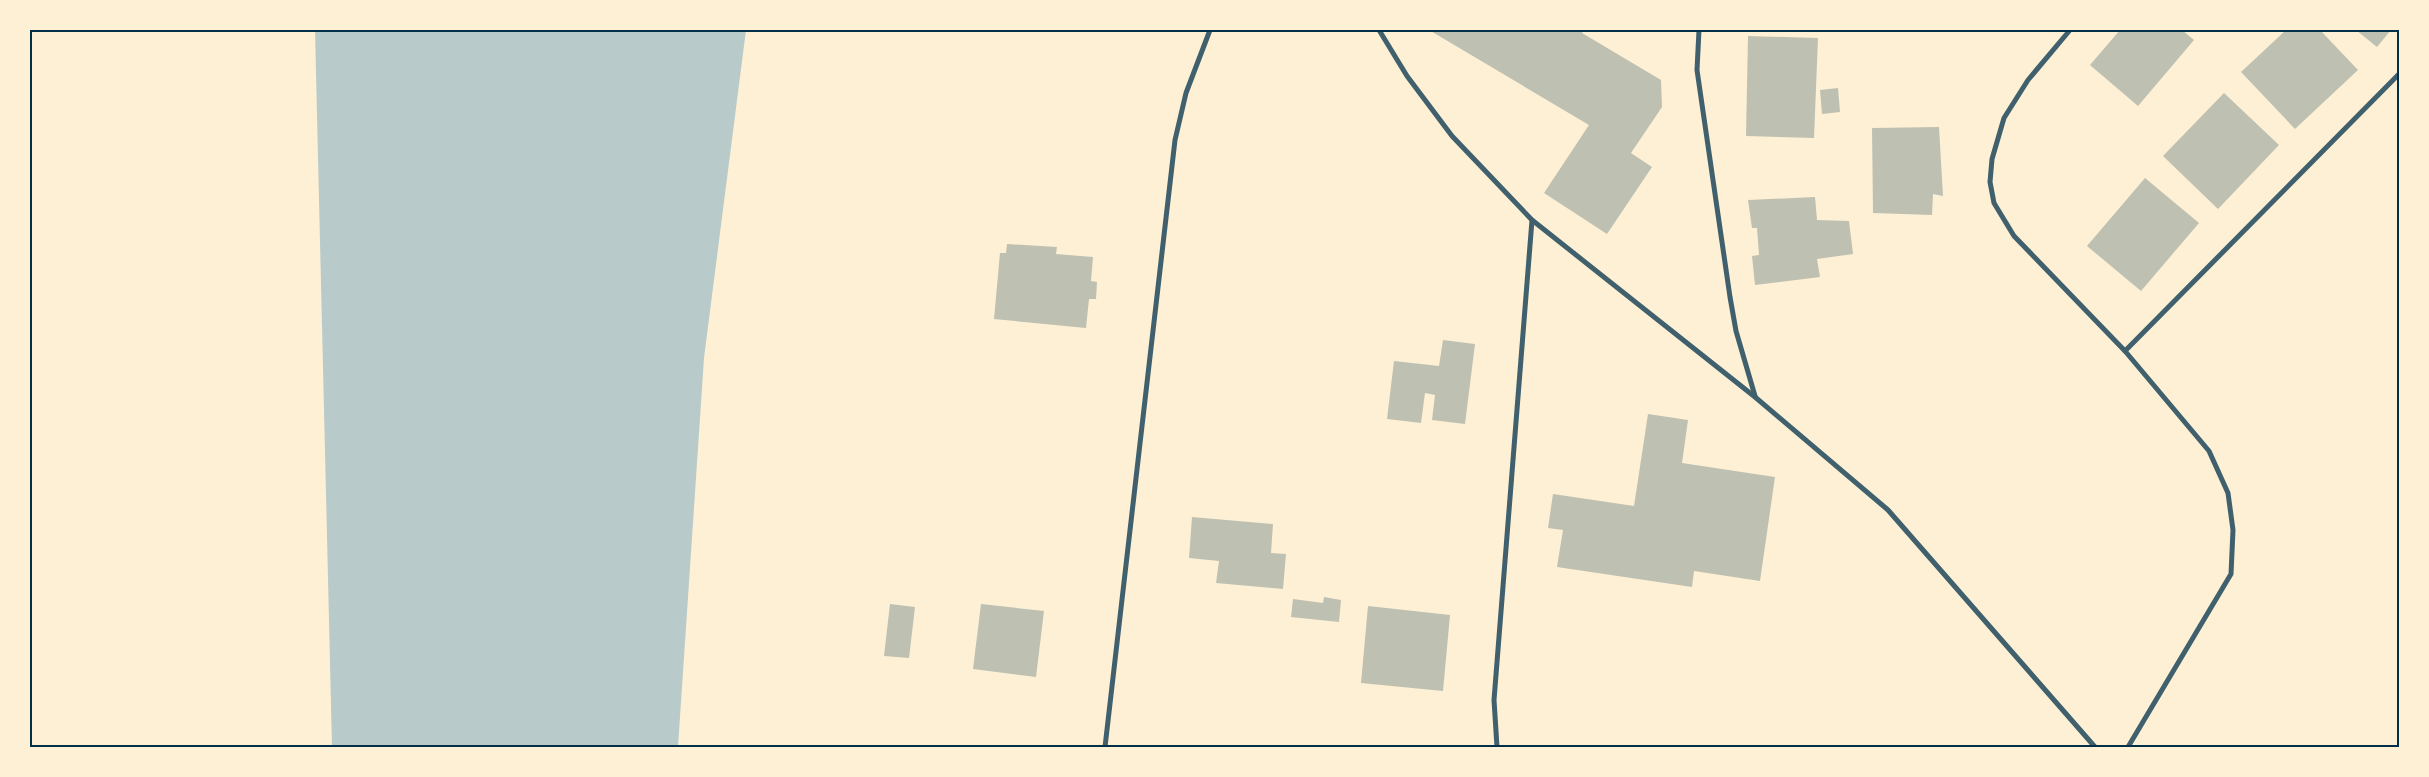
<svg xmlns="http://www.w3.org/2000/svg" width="2429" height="777" font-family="'PT Sans',sans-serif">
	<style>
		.green { fill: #b9caca }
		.building { fill: #bec0b2 }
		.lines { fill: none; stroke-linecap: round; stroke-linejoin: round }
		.minor { stroke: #3f606c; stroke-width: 5 }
		.neatline { fill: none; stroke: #003049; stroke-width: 2 }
	</style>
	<rect width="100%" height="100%" fill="#fdf0d5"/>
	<!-- green -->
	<path class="green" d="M315,30H746L704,358L678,747H332Z"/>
	<!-- building -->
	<g class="building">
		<path d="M1429,30H1584L1582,33L1661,80L1662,107L1631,153L1652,167L1607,234L1544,193L1589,125Z"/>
		<path d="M2120,30H2182L2194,40L2138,106L2090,65Z"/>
		<path d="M2286,30H2320L2358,70L2295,129L2241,72Z"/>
		<path d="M2356,30H2391L2377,47Z"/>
		<path d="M1748,36L1818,38L1814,138L1746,136Z"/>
		<path d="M1838,88L1840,112L1822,114L1820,90Z"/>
		<path d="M2224,93L2279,145L2218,209L2163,156Z"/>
		<path d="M1939,127L1943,196L1933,194L1932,215L1873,213L1872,128Z"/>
		<path d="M2145,178L2199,223L2141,291L2087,246Z"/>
		<path d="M1815,197L1817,220L1849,221L1853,254L1817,259L1820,277L1755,285L1752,256L1759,255L1757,228H1752L1748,200Z"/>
		<path d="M1007,244L1057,247L1056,254L1093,257L1091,281L1097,282L1096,299H1089L1086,328L994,319L1000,253H1006Z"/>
		<path d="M1443,340L1475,344L1465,424L1432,420L1435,395L1425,393L1421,423L1387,419L1394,361L1439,366Z"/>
		<path d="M1648,414L1688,420L1682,463L1775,477L1760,581L1694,571L1692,587L1557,567L1563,530L1548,528L1553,494L1634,506Z"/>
		<path d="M1192,517L1273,524L1271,553L1286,554L1283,589L1216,583L1219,561L1189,558Z"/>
		<path d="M1324,597L1341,600L1339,622L1291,617L1293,599L1323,603Z"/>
		<path d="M890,604L915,607L909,658L884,656Z"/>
		<path d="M981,604L1044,611L1036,677L973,669Z"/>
		<path d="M1368,606L1450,615L1443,691L1361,683Z"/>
	</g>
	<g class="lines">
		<!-- minor -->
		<g class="minor">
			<path d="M1379,30L1407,76L1452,136L1532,220L1755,397L1888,510L2095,747"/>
			<path d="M1699,30L1697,70L1730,297L1736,331L1755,396"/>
			<path d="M2070,30L2028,80L2004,118L1992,159L1990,182L1994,203L2014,236L2125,351"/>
			<path d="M1105,747L1175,140L1186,93L1210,30"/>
			<path d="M1497,747L1494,700L1532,220"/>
			<path d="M2128,747L2231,574L2233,530L2228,493L2209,451L2125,351L2399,74"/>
		</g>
	</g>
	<!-- border -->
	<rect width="2429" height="777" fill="none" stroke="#fdf0d5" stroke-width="62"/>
	<rect x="31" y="31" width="2367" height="715" class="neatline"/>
</svg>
